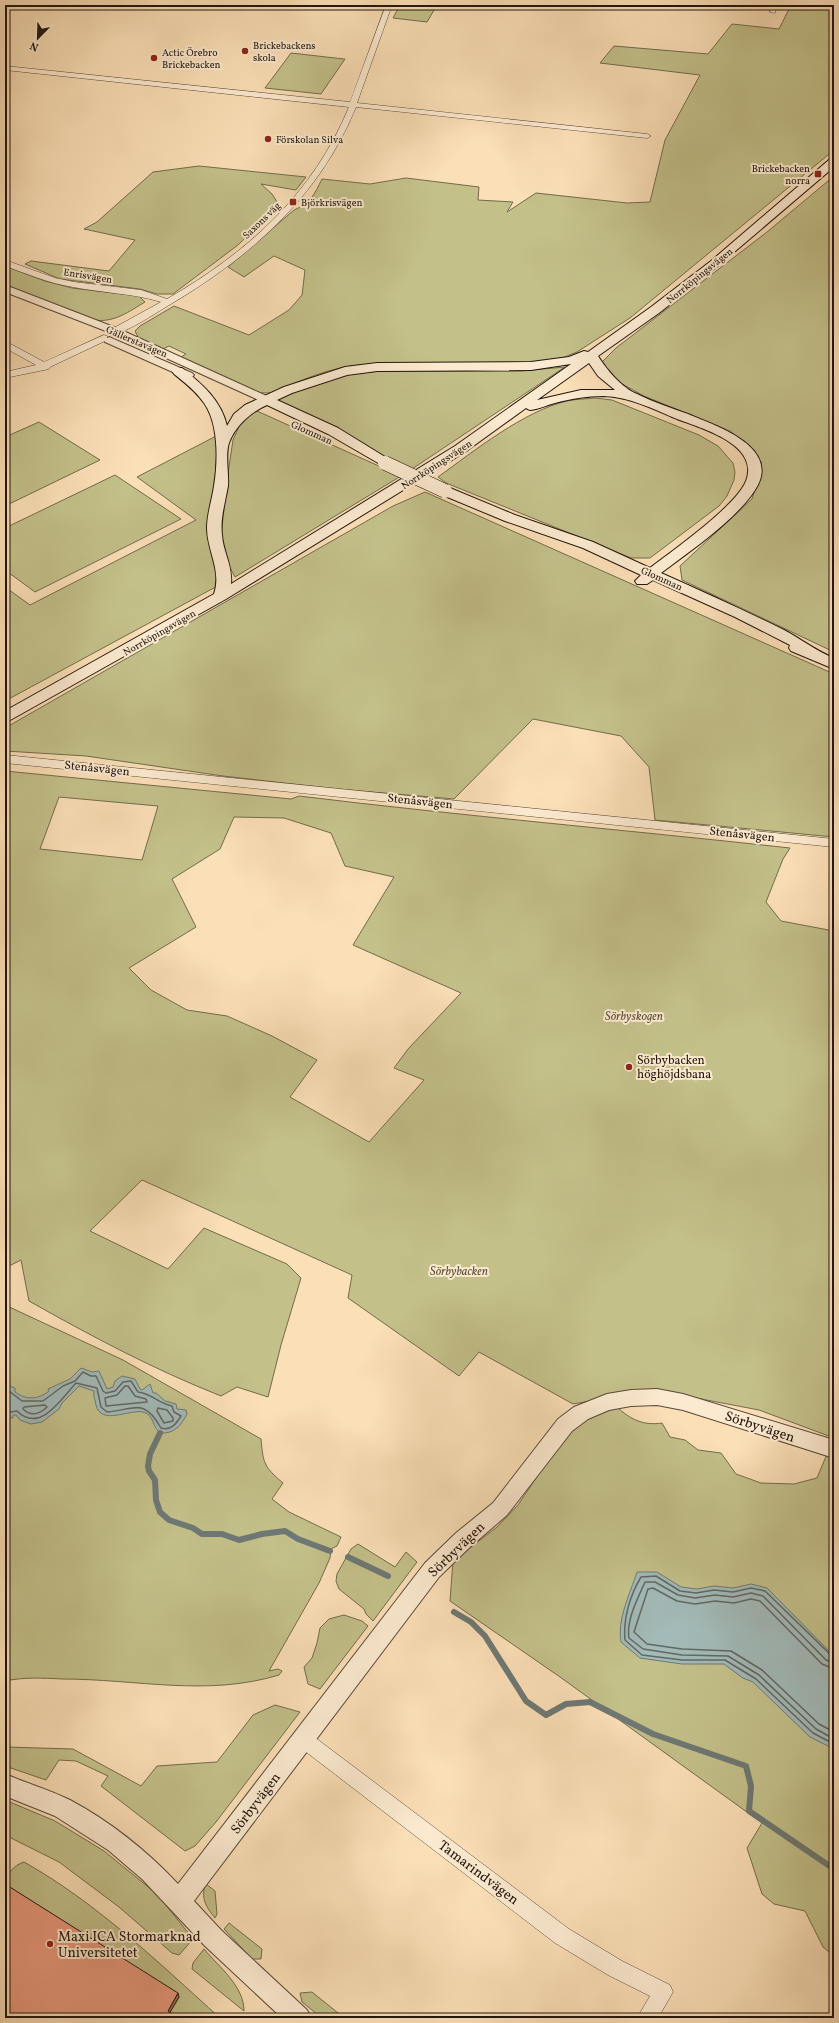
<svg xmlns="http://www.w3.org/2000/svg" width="839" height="2023" font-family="Vollkorn,serif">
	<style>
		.green { fill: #c3c08a; stroke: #726b4c; fill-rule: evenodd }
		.water { fill: #a2bab8; stroke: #6e7874 }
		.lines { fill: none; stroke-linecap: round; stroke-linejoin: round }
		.shore { stroke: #626863; stroke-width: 1.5 }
		.stream { stroke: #6e7874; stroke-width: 6 }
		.minor-casing { stroke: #584838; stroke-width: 1 }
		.tertiary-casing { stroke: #584838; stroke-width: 2 }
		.secondary-casing { stroke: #21160e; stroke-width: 2 }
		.minor { fill: #fcead0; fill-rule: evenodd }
		.tertiary { fill: #fcead0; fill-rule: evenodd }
		.secondary { fill: #fcead0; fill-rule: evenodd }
		.secondary-bridge-casing { stroke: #21160e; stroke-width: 15; stroke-linecap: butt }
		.secondary-bridge { stroke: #fcead0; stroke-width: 14 }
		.wall { fill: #c8846c; stroke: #21160e }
		.shaded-wall { fill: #a36b58; stroke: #21160e }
		.building { fill: #e9997d; stroke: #21160e }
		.poi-dot { fill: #8f2418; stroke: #fcead0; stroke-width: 1.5 }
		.labels { text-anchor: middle; stroke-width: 4; stroke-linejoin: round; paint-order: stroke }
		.far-poi-label { font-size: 10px; fill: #21160e; stroke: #fcead0; text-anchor: start }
		.far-street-label { font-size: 10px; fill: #21160e; stroke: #fcead0 }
		.street-label { font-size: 12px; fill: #21160e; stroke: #fcead0 }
		.park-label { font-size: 12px; font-style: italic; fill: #5a5239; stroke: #fcead0 }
		.poi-label { font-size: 12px; fill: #21160e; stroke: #fcead0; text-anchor: start }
		.near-street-label { font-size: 14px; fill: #21160e; stroke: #fcead0 }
		.near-poi-label { font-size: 14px; fill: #21160e; stroke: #fcead0; text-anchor: start }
	</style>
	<rect width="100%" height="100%" fill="#fbdfb7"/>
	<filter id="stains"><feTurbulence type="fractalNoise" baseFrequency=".005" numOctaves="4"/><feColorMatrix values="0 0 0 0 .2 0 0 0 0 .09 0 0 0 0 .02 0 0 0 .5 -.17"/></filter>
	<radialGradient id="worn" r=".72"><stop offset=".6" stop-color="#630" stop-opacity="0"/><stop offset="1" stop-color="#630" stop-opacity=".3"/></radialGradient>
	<!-- green -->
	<g class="green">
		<path d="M400,5H437L427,22L393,18Z"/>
		<path d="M791,5H834V150L630,318L577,352L562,358L530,363L359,365C339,367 320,373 300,381C290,385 277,393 266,393C243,393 203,367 181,357L186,354L169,346L163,349L139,339L135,331L140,326L174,306L249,335L289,310L302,295L305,270L274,256L244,277L228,267L294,210C311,203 314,195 322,179L370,184L406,178L479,187L478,200L513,202L507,212L536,193L627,203L650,202L665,140L700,75L600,63L614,46L708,54L732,24L779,29Z"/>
		<path d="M291,53L344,59H345L321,94L265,88Z"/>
		<path d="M199,166L306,177L296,190L261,184L272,194L279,205L238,245L173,294H157L140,289L60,279L25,264L31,261L109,271L135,240L84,229L97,222L153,172Z"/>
		<path d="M834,176V652L682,580L680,566L752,499L760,473L761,462L750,446L730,431L644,396L613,379L601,363L616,348L767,232Z"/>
		<path d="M5,266L45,281L72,288L139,296L145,302C130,311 114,323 95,320L5,286Z"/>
		<path d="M565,367L412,469L387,458L276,401L280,397L347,374L381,371H521Z"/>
		<path d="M595,398L612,400L699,435L718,446L733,463L735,472L734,480L727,496L719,506L650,558H631L446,483L438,477C474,451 524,411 567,401C576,399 586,399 595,398Z"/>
		<path d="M257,411L401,476L235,577L222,553L220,526L233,440L240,424L250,414Z"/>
		<path d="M39,422L100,460L5,506V437Z"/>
		<path d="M222,433L212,529L223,583L5,701V587L30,605L196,520L137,477Z"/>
		<path d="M115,475L181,519L35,592L5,570V528Z"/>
		<path d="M425,492L834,674V837L655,820L649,767L621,736L533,719L454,799L337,789L223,776L86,756L5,751V728L393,506Z"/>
		<path d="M5,771L291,799L299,796C463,816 627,830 790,848L783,859L766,902L781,921L834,931V1438L759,1410L675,1394L607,1398L573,1404L479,1352L459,1376L348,1298L352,1275L142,1180L90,1231L168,1269L204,1228L287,1264L301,1278L281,1345L268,1397L237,1387L221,1396C155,1370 91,1336 29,1301L21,1260L5,1268ZM59,797L158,806L142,860L40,849ZM234,817L284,818L331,833L345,866L394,877L353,945L461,993L408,1049L394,1068L424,1080L369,1142L290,1097L317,1060L272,1036L227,1016L187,1010L151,990L129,968L196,927L172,879L220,849Z"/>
		<path d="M5,1305L123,1360L261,1439C263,1463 264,1467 283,1483L272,1499L289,1512L341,1537L337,1546L331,1549L330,1558L319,1583L269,1671L278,1669L282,1671L279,1675C206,1697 137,1679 62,1679C43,1678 24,1677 5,1681Z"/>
		<path d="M617,1407C630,1419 643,1426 662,1423L670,1437L685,1440L698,1450L721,1453L736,1474L761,1483L794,1484L817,1478L827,1454L834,1456V1956L823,1947L805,1911L774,1904L762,1894L747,1848L762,1823L560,1677L450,1601L453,1561L497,1527L518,1505L548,1460L568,1435L587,1417Z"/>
		<path d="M358,1544L395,1567L406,1552L417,1562L373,1621L366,1614L364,1609L339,1589L336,1581L337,1574L351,1549Z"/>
		<path d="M344,1615L362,1621L368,1626L320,1689L308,1684L304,1667L312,1658L317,1643L320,1628L329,1619Z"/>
		<path d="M275,1705L300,1712L216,1822L195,1846L185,1851L101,1786L108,1776L76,1761L59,1760L46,1780L5,1766V1747L73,1749L141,1786L157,1766L217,1762L253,1715Z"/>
		<path d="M5,1800L55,1821L104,1851L158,1895L193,1939L179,1955L172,1953L119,1907L59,1862L5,1835Z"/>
		<path d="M24,1862C97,1903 159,1963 220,2018H175L169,2014L179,1997L5,1886C5,1875 14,1865 24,1862Z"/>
		<path d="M206,1884L215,1891L217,1914L215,1918C206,1907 200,1897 206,1884Z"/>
		<path d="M229,1923L262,1949L261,1959H252L224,1929Z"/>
		<path d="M204,1949C219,1967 244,1986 244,2011L192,1969L193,1963Z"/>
		<path d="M312,1992L343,2017V2018H322L302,2002L300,1993Z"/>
	</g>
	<!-- water -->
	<g class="water">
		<path d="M81,1368L92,1372L99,1371L107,1389L113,1387L115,1381L122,1376L135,1379L140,1389L142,1390L150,1384L153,1393H156L165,1401L176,1404L177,1409L186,1410L187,1414C181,1425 175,1434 160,1433C152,1427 154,1414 143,1412C129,1409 101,1426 96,1405C95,1399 93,1396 94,1391L79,1386L62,1403L59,1409L42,1422L31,1424L20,1420L16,1415H13V1418L5,1417V1384L15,1388V1392C26,1400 38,1400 49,1391L48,1389L70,1379Z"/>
		<path d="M637,1572H657L681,1587L697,1589L714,1586L733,1588L751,1584L767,1588L834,1656V1749L810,1737L753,1682L743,1678L724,1664H682L640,1658L621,1642C617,1619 630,1594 637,1572Z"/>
	</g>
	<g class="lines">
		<!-- shore -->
		<g class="shore">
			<path d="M125,1386H128L135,1396L146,1399L147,1402L106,1406L105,1398L117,1395Z"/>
			<path d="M5,1388L22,1401H43L63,1386L75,1381L83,1372L91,1376H96L103,1391L106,1393L115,1391L123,1382L131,1381L138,1392C153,1394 157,1403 172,1406L174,1412L181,1416C176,1424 171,1431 161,1428C144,1398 136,1409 107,1412L101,1407L97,1388L76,1383C61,1399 40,1434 17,1411L5,1413"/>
			<path d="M45,1405L47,1407C40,1414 31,1417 23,1409L24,1407Z"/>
			<path d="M158,1408L167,1410L173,1418V1421L164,1423L157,1411Z"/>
			<path d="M834,1658L765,1591L751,1588L733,1592L714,1590L696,1593L680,1591L656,1576L641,1577C630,1595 623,1619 625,1640L642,1655L682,1660H725L756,1679L813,1733L834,1744"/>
			<path d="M834,1663L826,1660L763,1596L751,1593L733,1597L715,1595L695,1598L678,1595L655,1582H645C638,1598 626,1620 629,1638L643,1649L682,1655L728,1656L759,1675L816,1729L834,1739"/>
			<path d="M834,1669L822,1664L760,1601L751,1599L734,1603L715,1601L695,1604L677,1601L653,1588L648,1589L634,1632L647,1644L682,1649L731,1651L762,1670L819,1724L834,1732"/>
		</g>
		<!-- stream -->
		<g class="stream">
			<path d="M160,1433L150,1454L148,1466L149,1471L155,1480L156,1500L160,1512L169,1520L193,1528L202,1534H222L239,1540L262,1534L285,1531L298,1539L330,1551"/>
			<path d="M348,1557L388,1576"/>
			<path d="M454,1612L471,1622L485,1636L526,1701L546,1715L566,1704L590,1702L653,1734L746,1766L751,1786L749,1811L834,1869"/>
		</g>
		<!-- minor casing -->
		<g class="minor-casing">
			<g id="minor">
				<path d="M386,5H392L357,103L647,134L651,136L647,138L356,107C319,198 249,258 166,307C151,316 132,329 115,334L112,333V329L161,302C132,293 103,293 73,287C49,283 27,274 5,266V260L55,278L74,282L141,290L167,299C248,252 313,194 349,107L5,70V66L350,102Z"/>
				<path d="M771,5H777L775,13L770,12Z"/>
				<path d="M104,335L107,336V340L50,367L49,369L5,378V372L36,365L5,348V341L44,362Z"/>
				<path d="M5,755L834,839V847L5,763Z"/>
				<path d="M303,1730L309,1733L569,1929L622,1961L670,1985L673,1992L658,2018H637L650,1996L608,1975L555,1943L297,1745L294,1739L297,1733Z"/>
			</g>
		</g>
		<!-- tertiary casing -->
		<g class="tertiary-casing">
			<g id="tertiary">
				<path d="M5,285L119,329L271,398L273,400L267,403L263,402L111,333L5,292Z"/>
				<path d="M109,337L192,373L194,375L192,377H184L105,342L104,340Z"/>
				<path d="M657,1389L683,1394L834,1440V1458L683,1410L657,1405L631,1406L609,1410L588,1419L572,1431L507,1515L470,1547L439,1577L194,1901L221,1930L307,2010L311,2018H282L205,1946L142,1879L108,1850L55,1816L5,1796V1774C26,1783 50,1790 70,1800C111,1822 147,1851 178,1884L425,1563L456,1533L493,1503L558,1419L574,1407L607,1394L631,1390Z"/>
			</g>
		</g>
		<!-- secondary casing -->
		<g class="secondary-casing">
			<path id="secondary" d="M834,158V167L719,265L659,313L598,356C606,369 622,388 637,394C653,402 671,408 688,414C716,426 783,447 755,490C736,520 690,551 661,573C702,591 743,610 784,630C801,639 816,651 834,658V669L791,651L789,648L790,645L735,617L653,580L647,584H637L635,581L641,575L583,548L505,521L440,494L438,491L440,488H450L515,515L593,542L650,568C672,551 741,503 747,478C757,443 700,428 677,419C653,409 630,397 603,396C587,396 570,399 555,403C547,405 539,409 531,410C529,410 528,409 526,408L465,452L226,599L5,723V711L214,594C222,570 207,551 207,528C207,514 212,500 214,486C218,462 219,424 204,403C196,391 184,382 174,374L172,371L174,368H182C202,384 221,400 227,426L234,414L245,405L284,387L345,367L377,363L531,362L569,357L584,351L588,352L651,307L711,261L830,159ZM589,363L598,376L615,390H581L537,400ZM571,364L455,446L231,584C233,566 223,552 222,535C220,519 225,503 228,486C229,474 225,454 229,443C235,426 251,412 267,405L328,434L385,467L390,466L392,463L390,460L338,428L277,400L292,393L347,375L377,371L531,370Z"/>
		</g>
		<!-- minor -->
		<use href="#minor" class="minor"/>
		<!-- tertiary -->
		<use href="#tertiary" class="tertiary"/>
		<!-- secondary -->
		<use href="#secondary" class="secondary"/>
		<!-- secondary-bridge casing -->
		<g class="secondary-bridge-casing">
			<path id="secondary-bridge" d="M385,463L445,491"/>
		</g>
		<!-- secondary-bridge -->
		<use href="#secondary-bridge" class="secondary-bridge"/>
	</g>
	<!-- wall -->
	<path class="wall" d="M268,5H290L288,7Z"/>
	<!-- shaded-wall -->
	<path class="shaded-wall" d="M178,1993L179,1997L169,2014L168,2011Z"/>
	<!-- building -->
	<path class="building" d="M5,1884L178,1993L168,2011L179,2018H5Z"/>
	<!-- markers -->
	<g class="poi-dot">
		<circle cx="245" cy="51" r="4"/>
		<circle cx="154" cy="58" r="4"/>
		<circle cx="268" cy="139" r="4"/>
		<rect x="814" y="170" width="8" height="8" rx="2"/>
		<rect x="289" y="198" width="8" height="8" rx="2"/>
		<circle cx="629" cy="1067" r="4"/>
		<circle cx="50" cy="1944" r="4"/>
	</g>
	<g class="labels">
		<!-- far-poi labels -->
		<g class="far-poi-label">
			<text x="253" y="49">Brickebackens<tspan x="253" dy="12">skola</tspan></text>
			<text x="162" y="56">Actic Örebro<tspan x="162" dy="12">Brickebacken</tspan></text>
			<text x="276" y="143">Förskolan Silva</text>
			<text x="810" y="172" text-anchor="end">Brickebacken<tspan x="810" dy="12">norra</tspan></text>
			<text x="301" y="206">Björkrisvägen</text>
		</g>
		<!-- far-street labels -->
		<g class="far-street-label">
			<text transform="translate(261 220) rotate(-44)" y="4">Saxons väg</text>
			<text transform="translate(88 275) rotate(9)" y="4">Enrisvägen</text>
			<text transform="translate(699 275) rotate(-39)" y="4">Norrköpingsvägen</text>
			<text transform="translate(137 341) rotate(23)" y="4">Gällerstavägen</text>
			<text transform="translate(312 432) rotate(24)" y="4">Glomman</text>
			<text transform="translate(436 464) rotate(-33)" y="4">Norrköpingsvägen</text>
			<text transform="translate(662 578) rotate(24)" y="4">Glomman</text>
			<text transform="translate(159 632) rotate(-30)" y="4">Norrköpingsvägen</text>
		</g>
		<!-- street labels -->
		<g class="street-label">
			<text transform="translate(97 768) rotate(6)" y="4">Stenåsvägen</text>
			<text transform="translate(420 801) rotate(6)" y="4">Stenåsvägen</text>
			<text transform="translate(742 834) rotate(6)" y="4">Stenåsvägen</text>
		</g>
		<!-- park labels -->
		<g class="park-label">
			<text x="634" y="1020">Sörbyskogen</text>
			<text x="459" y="1275">Sörbybacken</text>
		</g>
		<!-- poi labels -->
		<g class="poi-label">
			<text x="637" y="1064">Sörbybacken<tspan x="637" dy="14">höghöjdsbana</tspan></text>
		</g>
		<!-- near-street labels -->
		<g class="near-street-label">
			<text transform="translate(760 1426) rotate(18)" y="5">Sörbyvägen</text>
			<text transform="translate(456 1549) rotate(-44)" y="5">Sörbyvägen</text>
			<text transform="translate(255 1803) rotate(-53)" y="5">Sörbyvägen</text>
			<text transform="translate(479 1872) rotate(37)" y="5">Tamarindvägen</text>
		</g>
		<!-- near-poi labels -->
		<g class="near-poi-label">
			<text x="58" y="1941">Maxi ICA Stormarknad<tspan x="58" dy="16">Universitetet</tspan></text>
		</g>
	</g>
	<!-- margin -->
	<rect width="839" height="2023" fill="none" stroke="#fbdfb7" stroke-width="20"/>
	<rect x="6" y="6" width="827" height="2011" fill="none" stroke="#21160e" stroke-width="2"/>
	<rect x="10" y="10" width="819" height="2003" fill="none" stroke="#21160e"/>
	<!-- north arrow -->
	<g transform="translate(38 38) rotate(203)" stroke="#fcead0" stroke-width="3" paint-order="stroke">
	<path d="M0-3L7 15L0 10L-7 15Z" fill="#21160e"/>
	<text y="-6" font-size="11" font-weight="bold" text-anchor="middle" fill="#21160e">N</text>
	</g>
	<rect width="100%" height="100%" filter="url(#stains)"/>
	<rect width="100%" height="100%" fill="url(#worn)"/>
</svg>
